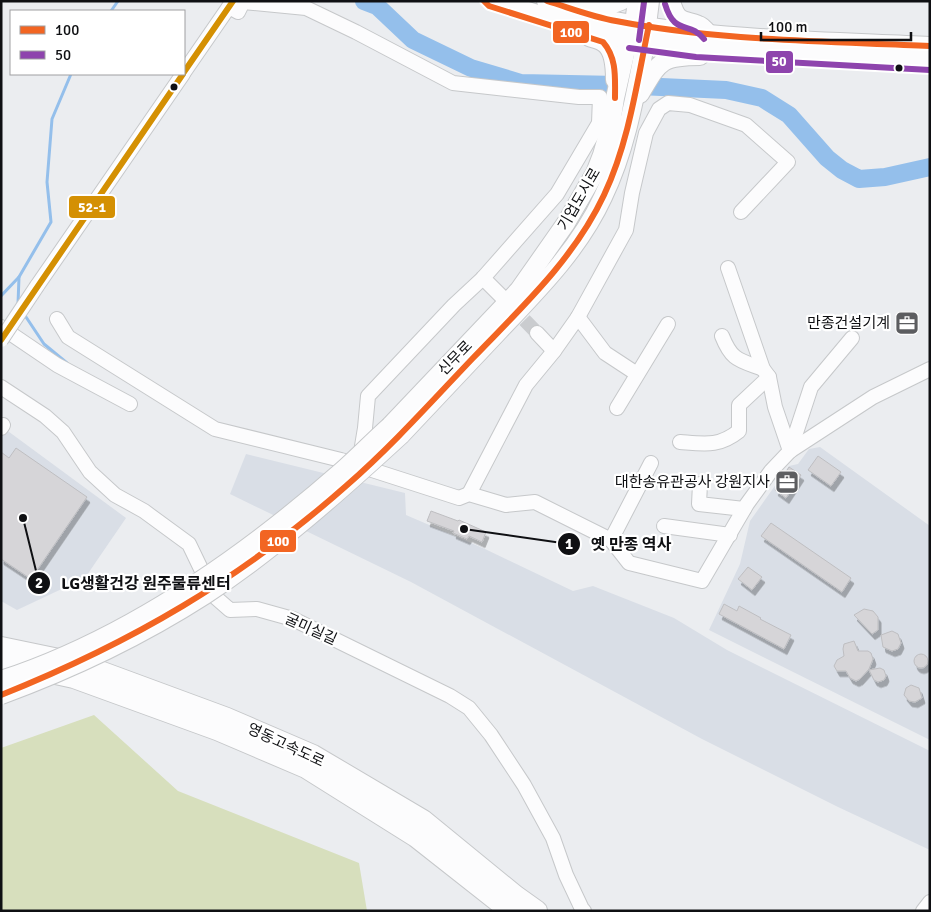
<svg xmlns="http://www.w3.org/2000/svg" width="931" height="912" font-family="Signika,'Noto Sans KR',sans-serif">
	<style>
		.built { fill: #d9dee6 }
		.green { fill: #d7dfbd }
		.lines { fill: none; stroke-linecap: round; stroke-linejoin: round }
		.stream { stroke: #94bfeb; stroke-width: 3 }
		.river { stroke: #94bfeb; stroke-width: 18 }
		.building { fill: #d6d5d8; stroke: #bebec1; filter: url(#shadow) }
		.minor-tunnel { stroke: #cacccf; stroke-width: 14; stroke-dasharray: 14 7; stroke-linecap: butt }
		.minor-casing { stroke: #c6c8ca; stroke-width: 16 }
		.major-casing { stroke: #c6c8ca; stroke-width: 20 }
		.highway-casing { stroke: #c6c8ca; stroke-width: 22 }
		.minor { stroke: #fcfcfd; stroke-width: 14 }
		.major { stroke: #fcfcfd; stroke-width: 18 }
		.highway { stroke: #fcfcfd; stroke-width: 20 }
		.minor-bridge-casing { stroke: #c6c8ca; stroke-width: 16; stroke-linecap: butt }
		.major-bridge-casing { stroke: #c6c8ca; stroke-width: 20; stroke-linecap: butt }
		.minor-bridge { stroke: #fcfcfd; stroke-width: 14 }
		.major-bridge { stroke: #fcfcfd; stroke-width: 18 }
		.bus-1-casing { stroke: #fff; stroke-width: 10 }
		.bus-2-casing { stroke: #fff; stroke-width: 10 }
		.bus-3-casing { stroke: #fff; stroke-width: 10 }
		.bus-1 { stroke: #f26522; stroke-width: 6 }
		.bus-2 { stroke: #8e44ad; stroke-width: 6 }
		.bus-3 { stroke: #d49003; stroke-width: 6 }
		.bus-dot { fill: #0f1013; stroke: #fff; stroke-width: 2 }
		.labels { text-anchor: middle; stroke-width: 4.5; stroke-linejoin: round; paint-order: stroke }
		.street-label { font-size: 15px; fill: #0f1013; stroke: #fff }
		.poi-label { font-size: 15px; fill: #0f1013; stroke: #fff; text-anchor: end }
		.leader { fill: none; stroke: #0f1013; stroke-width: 2 }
		.callout-dot { fill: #0f1013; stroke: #fff; stroke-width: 2 }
		.mark-label { font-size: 15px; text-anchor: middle; font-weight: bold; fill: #fff }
		.callout-label { font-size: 16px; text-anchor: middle; font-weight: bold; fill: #0f1013; stroke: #fff; stroke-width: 4.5; stroke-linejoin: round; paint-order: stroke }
		.line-badge { stroke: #fff; stroke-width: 2 }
		.badge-label { font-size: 14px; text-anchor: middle; font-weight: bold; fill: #fff }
	</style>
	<defs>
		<filter id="shadow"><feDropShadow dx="3" dy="5.5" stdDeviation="0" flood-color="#0004"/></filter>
	</defs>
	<rect width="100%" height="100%" fill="#ebedf0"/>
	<!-- built -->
	<g class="built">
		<path d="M1,426L126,518L76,591L68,586L17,610L1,601Z"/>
		<path d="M820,447L930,526V740L709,630L740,564L750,521L789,466L798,464L809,449Z"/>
		<path d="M246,454L405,493L406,515L485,549L573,591L593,586L674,618L727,650L930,751V850L838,807L702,739L411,582L230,494Z"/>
	</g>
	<!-- green -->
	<path class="green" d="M94,715L178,791L359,863L367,911H1V748Z"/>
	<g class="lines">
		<!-- stream -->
		<g class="stream">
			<path d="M111,11L118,1"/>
			<path d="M1,296L19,277"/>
			<path d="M18,304L19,277L51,222L47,182L52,119L71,74"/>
			<path d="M24,314L44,344L67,363"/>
		</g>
		<!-- river -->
		<path class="river" d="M364,1L377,6L413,40L471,68L521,83L618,85L726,90L762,98L789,115L827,158L842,170L859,179L885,177L930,167"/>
	</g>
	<!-- building -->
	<g class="building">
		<path d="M16,448L87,497L31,579L1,559V452L9,458Z"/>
		<path d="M818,456L841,472L831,486L808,470Z"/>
		<path d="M789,467L801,475L786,498L775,490Z"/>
		<path d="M431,511L458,521L459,520L486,532L482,542L469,536L467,539L453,533L454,531L427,521Z"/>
		<path d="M771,523L851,578L842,592L761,536Z"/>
		<path d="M748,567L762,577L752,590L738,579Z"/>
		<path d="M724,604L737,611L739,606L761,618L760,619L791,635L784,649L719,614Z"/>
		<path d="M864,609L873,611L878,617V630L872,634L854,615Z"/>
		<path d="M892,631L898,634L901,643L898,649L892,651L883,647L881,635Z"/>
		<path d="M854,641L858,651H868L871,653L873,659L869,669L860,679L856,681L850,678L846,671H837L834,666L837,660L844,656L843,649L844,644Z"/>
		<circle cx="921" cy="661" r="7"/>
		<path d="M880,668L884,670L886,676L884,680L878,682L874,680L869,670Z"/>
		<path d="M911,685L919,688L922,698L915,702L909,701L904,695L906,688Z"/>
	</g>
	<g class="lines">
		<!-- minor-tunnel -->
		<path class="minor-tunnel" d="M510,305L537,333"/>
		<!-- minor casing -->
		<g class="minor-casing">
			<g id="minor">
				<path d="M673,1C679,22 683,17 699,23C704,24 708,30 711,34"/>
				<path d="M229,7L238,12L243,2L306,8L356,32L453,83L579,97H600L599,123"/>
				<path d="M632,23L635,1"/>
				<path d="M649,25L652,1"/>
				<path d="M184,72L233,1"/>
				<path d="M728,268L763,369L769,377L775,407L790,451"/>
				<path d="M483,278L502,297"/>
				<path d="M37,286L183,74"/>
				<path d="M578,317L605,353L637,374"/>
				<path d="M57,319L68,337L215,429L341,460L459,498L469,494L506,505L535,502L611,540"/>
				<path d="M1,327L57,365L130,404"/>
				<path d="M537,333L554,351"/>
				<path d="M722,336C732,361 739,360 763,369"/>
				<path d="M1,387L45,416L63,432L90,472L115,495L144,511L189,544L214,596L230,610L257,609L293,619L450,696L469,708L491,735L524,785L553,838L566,875L582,909L584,911"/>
				<path d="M617,408L668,324"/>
				<path d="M1,428L3,425"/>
				<path d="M680,442C705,444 719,447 739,431V405L769,377"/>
				<path d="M790,451L811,387L852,338"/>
				<path d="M360,458L365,428L368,396L454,305L483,278L557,194L599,123L611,124"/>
				<path d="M651,463L611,540L629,563L702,581L747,504L771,471L790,451L873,397L930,369"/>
				<path d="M700,484L699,504L744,509"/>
				<path d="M469,494L526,385L554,351L578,317L626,230L632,193L646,133L659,109L668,103L690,105L746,125L788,162L741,212"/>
				<path d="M664,526L730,535"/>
				<path d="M923,911L930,902"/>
			</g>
		</g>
		<!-- major casing -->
		<g class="major-casing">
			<g id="major">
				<path d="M495,1L609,36L630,39L697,48L785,54L930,61"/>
				<path d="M546,1C569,7 592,16 615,21C719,40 825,41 930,46"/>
				<path d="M573,7L599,1L613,4L621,1"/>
				<path d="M589,37C594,39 600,40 604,43C614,50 615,69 615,80"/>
				<path d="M640,94C659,62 660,56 700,56"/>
				<path d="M390,426L519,290L566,223L595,173L602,155L611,124L615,98L632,23"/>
				<path d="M401,435C434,400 467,365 500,330C539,289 579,249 603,197C629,143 637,83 649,25"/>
			</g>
		</g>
		<!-- highway casing -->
		<g class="highway-casing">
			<g id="highway">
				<path d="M1,647L78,663L227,718L313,755L423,820L516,896L537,911"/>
				<path d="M1,662L74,678L217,730L306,768L416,837L510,911"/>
			</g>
		</g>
		<!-- minor -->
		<use href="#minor" class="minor"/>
		<!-- major -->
		<use href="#major" class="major"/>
		<!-- highway -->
		<use href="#highway" class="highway"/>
		<!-- minor-bridge casing -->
		<g class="minor-bridge-casing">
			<path id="minor-bridge" d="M1,340L37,286"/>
		</g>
		<!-- major-bridge casing -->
		<g class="major-bridge-casing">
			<g id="major-bridge">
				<path d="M1,680C127,639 244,557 343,470C359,456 374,440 390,426"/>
				<path d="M1,695C72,669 141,636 205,595C275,549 339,492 401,435"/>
			</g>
		</g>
		<!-- minor-bridge -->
		<use href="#minor-bridge" class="minor-bridge"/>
		<!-- major-bridge -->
		<use href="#major-bridge" class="major-bridge"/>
		<!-- bus-1 casing -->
		<g class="bus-1-casing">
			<g id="bus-1">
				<path d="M484,1L489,6L603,42C617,58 615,78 615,98"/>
				<path d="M547,1C570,8 593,17 616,21C719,41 825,41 930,46"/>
				<path d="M1,695C131,643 241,579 346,486C392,446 432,401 473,358C522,307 574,259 604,195C629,142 637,82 649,25"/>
			</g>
		</g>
		<!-- bus-2 casing -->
		<g class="bus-2-casing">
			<g id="bus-2">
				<path d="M665,4C675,37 689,20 704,39"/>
				<path d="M639,40L644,2"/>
				<path d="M629,48L696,57L930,70"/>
			</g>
		</g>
		<!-- bus-3 casing -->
		<g class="bus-3-casing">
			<g id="bus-3">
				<path d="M184,72L233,1"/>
				<path d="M1,340L183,74"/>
			</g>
		</g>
		<!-- bus-1 -->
		<use href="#bus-1" class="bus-1"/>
		<!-- bus-2 -->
		<use href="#bus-2" class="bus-2"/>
		<!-- bus-3 -->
		<use href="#bus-3" class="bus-3"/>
	</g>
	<!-- icons -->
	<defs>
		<g id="office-square" transform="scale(1.25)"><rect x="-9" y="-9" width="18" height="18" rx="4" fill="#5c5d60" stroke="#fff"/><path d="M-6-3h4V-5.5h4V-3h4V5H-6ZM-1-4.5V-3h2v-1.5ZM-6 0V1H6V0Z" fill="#fff"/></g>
	</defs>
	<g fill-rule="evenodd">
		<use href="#office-square" x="907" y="323"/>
		<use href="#office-square" x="787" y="482"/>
	</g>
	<!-- markers -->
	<g class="bus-dot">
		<circle cx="899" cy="68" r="4.5"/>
		<circle cx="174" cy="87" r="4.5"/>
	</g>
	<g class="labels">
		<!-- street labels -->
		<g class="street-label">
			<text transform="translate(579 199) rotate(-60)" y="5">기업도시로</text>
			<text transform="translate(455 358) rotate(-46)" y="5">신무로</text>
			<text transform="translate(311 629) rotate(24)" y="5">굴미실길</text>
			<text transform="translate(286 745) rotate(25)" y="5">영동고속도로</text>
		</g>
		<!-- poi labels -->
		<g class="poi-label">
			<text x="890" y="328">만종건설기계</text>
			<text x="770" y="487">대한송유관공사 강원지사</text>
		</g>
	</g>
	<!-- callouts -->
	<path class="leader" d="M464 529L569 544M23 518L39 583"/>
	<g class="callout-dot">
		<circle cx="464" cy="529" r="5"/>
		<circle cx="23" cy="518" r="5"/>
		<circle cx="569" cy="544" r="12"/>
		<circle cx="39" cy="583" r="12"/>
	</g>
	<g class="mark-label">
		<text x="569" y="549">1</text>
		<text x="39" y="588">2</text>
	</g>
	<g class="callout-label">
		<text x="631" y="550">옛 만종 역사</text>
		<text x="146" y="589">LG생활건강 원주물류센터</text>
	</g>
	<g class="line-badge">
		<rect x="552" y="20" width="38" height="24" rx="5" fill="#f26522"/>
		<rect x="765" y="50" width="29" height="24" rx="5" fill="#8e44ad"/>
		<rect x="68" y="195" width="48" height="24" rx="5" fill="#d49003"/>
		<rect x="259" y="529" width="38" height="24" rx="5" fill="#f26522"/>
	</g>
	<g class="badge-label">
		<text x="571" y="37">100</text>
		<text x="779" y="66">50</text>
		<text x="92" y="212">52-1</text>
		<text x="278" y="546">100</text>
	</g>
	<!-- border -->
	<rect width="931" height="912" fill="none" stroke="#0f1013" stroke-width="5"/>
	<!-- legend -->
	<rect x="10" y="10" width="175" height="65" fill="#ffffff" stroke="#9f9fa1"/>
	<rect x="20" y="26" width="25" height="8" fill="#f26522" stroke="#9f9fa1"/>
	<text x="55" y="35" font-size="15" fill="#0f1013">100</text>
	<rect x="20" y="51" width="25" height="8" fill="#8e44ad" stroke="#9f9fa1"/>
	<text x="55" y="60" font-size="15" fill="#0f1013">50</text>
	<!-- scale -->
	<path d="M761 32v8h150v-8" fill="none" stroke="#0f1013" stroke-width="2.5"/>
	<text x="768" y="32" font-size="15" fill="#0f1013" stroke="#ffffff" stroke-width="4" paint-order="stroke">100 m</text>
</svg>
